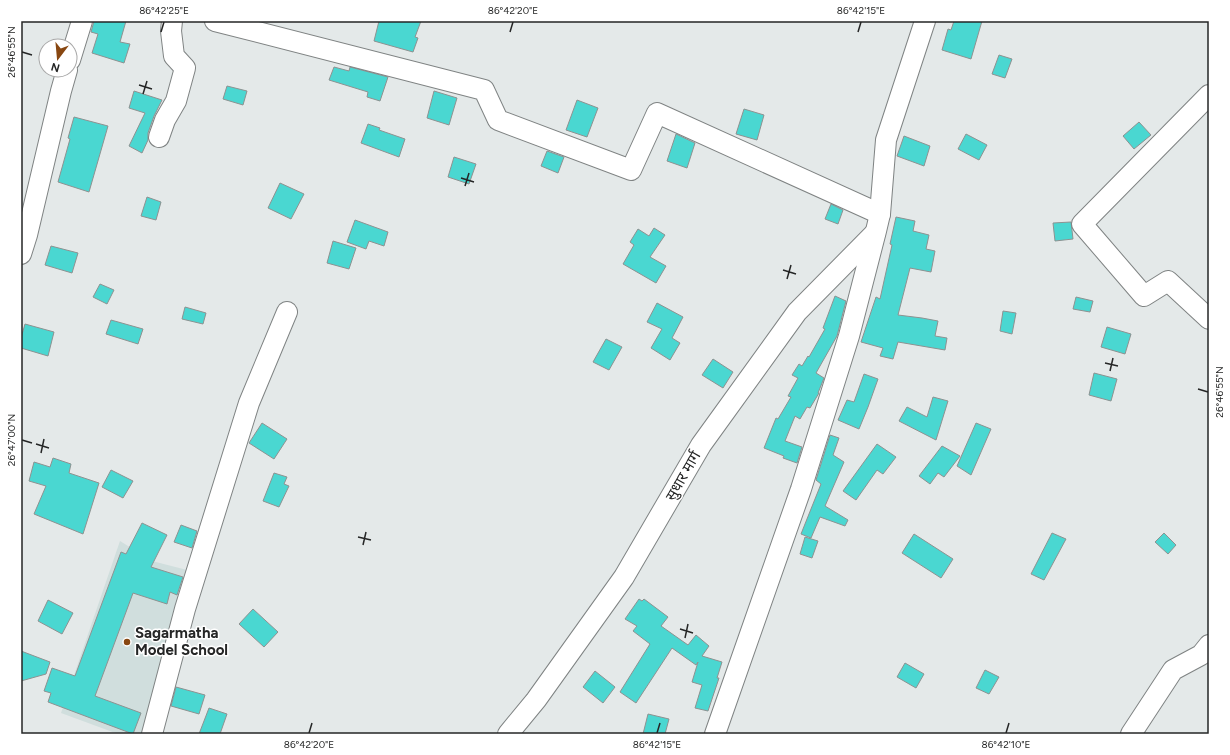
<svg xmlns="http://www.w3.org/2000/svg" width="1230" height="755" font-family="Figtree,'Noto Sans Devanagari',sans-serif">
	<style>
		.built { fill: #d0dedd }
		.building { fill: #4ad7d1; stroke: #8d9291 }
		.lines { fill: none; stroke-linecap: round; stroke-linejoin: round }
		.minor-casing { stroke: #7f8383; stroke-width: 22 }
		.minor { stroke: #fff; stroke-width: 20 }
		.ticks { fill: none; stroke: #252626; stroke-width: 1.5 }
		.poi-dot { fill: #884711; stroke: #fff; stroke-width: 1.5 }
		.labels { text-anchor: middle; stroke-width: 3; stroke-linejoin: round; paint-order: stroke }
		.street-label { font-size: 15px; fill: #252626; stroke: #fff }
		.poi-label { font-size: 15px; font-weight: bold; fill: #252626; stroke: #fff; text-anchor: start }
		.neatline { fill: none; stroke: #252626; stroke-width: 1.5 }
		.ticks-label { font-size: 10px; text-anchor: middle; fill: #252626 }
	</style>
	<rect width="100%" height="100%" fill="#e4e9e9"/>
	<!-- built -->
	<path class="built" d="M120,541L152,561L191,571L142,734H118L61,713Z"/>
	<!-- building -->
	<g class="building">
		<path d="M94,21H126L120,42L130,44L124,63L92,53L98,34L91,32Z"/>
		<path d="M379,21H421L415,37L418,38L413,52L374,41Z"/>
		<path d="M954,21H982L971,59L942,50L948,29L951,30Z"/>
		<path d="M999,55L1012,59L1005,78L992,74Z"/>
		<path d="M334,67L349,71L350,67L388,77L380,101L367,97L368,92L329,80Z"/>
		<path d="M227,86L247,91L243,105L223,99Z"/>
		<path d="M134,91L162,100L154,116L148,133V140L142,153L129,146L145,113L129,108Z"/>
		<path d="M434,91L457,98L449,125L427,118Z"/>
		<path d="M577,100L598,108L587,137L566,130Z"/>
		<path d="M744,109L764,115L757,140L736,134Z"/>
		<path d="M74,117L108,126L89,192L58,182L70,139L68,138Z"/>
		<path d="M1139,122L1151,135L1134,149L1123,136Z"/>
		<path d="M368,124L380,128L379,130L405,139L399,157L361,143Z"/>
		<path d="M676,134L695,143L687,168L667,161Z"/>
		<path d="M966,134L987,145L979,160L958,149Z"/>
		<path d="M904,136L930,146L924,166L897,156Z"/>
		<path d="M547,151L564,157L558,173L541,166Z"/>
		<path d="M454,157L476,164L469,184L448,177Z"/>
		<path d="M280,183L304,194L291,219L268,208Z"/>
		<path d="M147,197L161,202L156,220L141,216Z"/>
		<path d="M831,204L843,210L838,224L825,219Z"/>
		<path d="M896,217L915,221L913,231L929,235L926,249L935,251L931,272L910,268L898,315L922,318L938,321L935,336L947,338L945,350L898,342L893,359L880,356L883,348L861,342L876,297L880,299L892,245L890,244Z"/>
		<path d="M355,220L388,232L384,246L369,241L366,249L347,242Z"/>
		<path d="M1071,222L1073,239L1055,241L1053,223Z"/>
		<path d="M654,228L665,235L650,257L666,266L656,283L623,264L634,245L630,242L638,229L649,236Z"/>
		<path d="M333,241L356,248L349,269L327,263Z"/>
		<path d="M51,246L78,253L72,273L45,265Z"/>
		<path d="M100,284L114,290L107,304L93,297Z"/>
		<path d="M835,296L846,301L837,336L816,373L824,378L818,393H819L810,408L807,407L800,419L795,416L785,441L802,447L797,463L783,458L784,456L764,448L776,418L778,419L791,397L788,396L798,378L792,375L799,364L802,366L808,356L809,357L825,329L823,328Z"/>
		<path d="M1076,297L1093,301L1090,312L1073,309Z"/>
		<path d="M657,303L683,317L672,338L680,343L670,360L651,348L662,329L647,322Z"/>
		<path d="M185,307L206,313L203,324L182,319Z"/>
		<path d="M1003,311L1016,313L1012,334L1000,331Z"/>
		<path d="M111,320L143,329L138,344L106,334Z"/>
		<path d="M25,324L54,332L48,356L21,348V338Z"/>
		<path d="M1107,327L1131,334L1125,354L1101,347Z"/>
		<path d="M606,339L622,347L609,370L593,362Z"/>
		<path d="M713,359L733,372L723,388L702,375Z"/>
		<path d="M1094,373L1117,379L1111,401L1089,395Z"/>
		<path d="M864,374L878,379L868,407L859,429L838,420L847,400L854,402Z"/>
		<path d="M933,397L948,401L936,440L899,421L907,407L927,417Z"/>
		<path d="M262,423L287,439L274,459L249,443Z"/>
		<path d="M976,423L991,429L971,475L957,466Z"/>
		<path d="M830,435L839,438L833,455L844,462L825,506L848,520L845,526L820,517L811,538L801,534L821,484L816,480Z"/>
		<path d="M877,444L896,457L883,474L877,470L856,500L843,491Z"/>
		<path d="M942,446L960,456L944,477L938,473L930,484L919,476Z"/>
		<path d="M53,458L71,464L69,473L99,483L83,534L34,514L46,486L29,481L34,462L50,467Z"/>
		<path d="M111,470L133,481L123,498L102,487Z"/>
		<path d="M274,473L287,477L284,484L289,486L279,507L263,501Z"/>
		<path d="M142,523L167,535L151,567L183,577L177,595L170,592L167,604L133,593L95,696L141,713L133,734L48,702L51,693L44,691L52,668L75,676L121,552L126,554Z"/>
		<path d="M181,525L197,531L192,548L174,542Z"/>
		<path d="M1052,533L1066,539L1044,580L1031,574Z"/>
		<path d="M1164,533L1176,545L1168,554L1155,542Z"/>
		<path d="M914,534L953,559L941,578L902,553Z"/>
		<path d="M805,537L818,541L812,558L800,554Z"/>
		<path d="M639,599L642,601L644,599L668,617L661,626L688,645L696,635L709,646L702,656L722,662L717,678H719L708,711L695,708L702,685L692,682L698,662L696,665L672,648L636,703L620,692L650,644L633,631L637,626L625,619Z"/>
		<path d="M48,600L73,613L62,634L38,621Z"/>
		<path d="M253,609L278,632L264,647L239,624Z"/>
		<path d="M21,651L50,662L46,674L21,681Z"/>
		<path d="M905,663L924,674L916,688L897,677Z"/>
		<path d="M985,670L999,677L989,694L976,688Z"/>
		<path d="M595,671L615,687L603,703L583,687Z"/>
		<path d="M176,687L205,695L199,714L171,706Z"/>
		<path d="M209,708L227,714L220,734H199Z"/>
		<path d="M648,714L669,719L665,734H643Z"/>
	</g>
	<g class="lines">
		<!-- minor casing -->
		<g class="minor-casing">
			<g id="minor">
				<path d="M215,21L484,90L498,120L631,170L657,113L880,214"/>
				<path d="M70,60L82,21"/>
				<path d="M1209,95L1082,224L1144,296L1168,281L1209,319"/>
				<path d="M159,137L165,120L176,101L185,68L174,56L171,31L172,21"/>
				<path d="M21,254L27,235L61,91L67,70"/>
				<path d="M152,734L185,609L249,403L287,312"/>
				<path d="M508,734L536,700L624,577L701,445L797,312L875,233"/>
				<path d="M715,734L801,489L849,336L876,231L880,214L886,140L925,21"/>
				<path d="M1131,734L1173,670L1201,655L1209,645"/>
			</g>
		</g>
		<!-- minor -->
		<use href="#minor" class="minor"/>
	</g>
	<!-- ticks -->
	<path class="ticks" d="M161,32L164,22M510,32L513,22M858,32L861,22M22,52L32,55M139,85L152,89M143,94L147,81M461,178L474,182M465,186L469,173M783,270L796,274M787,279L791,265M1105,363L1118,366M1110,371L1113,358M1198,389L1208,392M22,440L32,443M36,444L49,448M41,453L44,439M358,537L371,540M363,545L366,532M680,629L693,633M685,638L688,624M309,733L312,723M657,733L660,723M1006,733L1009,723"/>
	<!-- markers -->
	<circle class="poi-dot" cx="127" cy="642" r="4"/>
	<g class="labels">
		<!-- street labels -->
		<g class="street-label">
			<text transform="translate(683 476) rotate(-60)" y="5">सुधार मार्ग</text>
		</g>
		<!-- poi labels -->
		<g class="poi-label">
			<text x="135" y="638">Sagarmatha<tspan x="135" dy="17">Model School</tspan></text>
		</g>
	</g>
	<!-- border -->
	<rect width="1230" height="755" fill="none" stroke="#ffffff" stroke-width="44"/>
	<!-- north arrow -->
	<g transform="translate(58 58) rotate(196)"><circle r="19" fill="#ffffff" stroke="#a8a8a8"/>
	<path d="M0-3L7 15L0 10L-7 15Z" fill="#884711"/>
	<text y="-6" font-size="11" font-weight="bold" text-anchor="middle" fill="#252626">N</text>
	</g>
	<rect x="22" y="22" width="1186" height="711" class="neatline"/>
	<g class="ticks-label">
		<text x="164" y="14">86°42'25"E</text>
		<text x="513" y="14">86°42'20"E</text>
		<text x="861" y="14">86°42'15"E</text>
		<text transform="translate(11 52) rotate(-90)" y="4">26°46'55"N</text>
		<text transform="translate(1219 392) rotate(-90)" y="4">26°46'55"N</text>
		<text transform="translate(11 440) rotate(-90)" y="4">26°47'00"N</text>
		<text x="309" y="748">86°42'20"E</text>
		<text x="657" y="748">86°42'15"E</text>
		<text x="1006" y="748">86°42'10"E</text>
	</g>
</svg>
